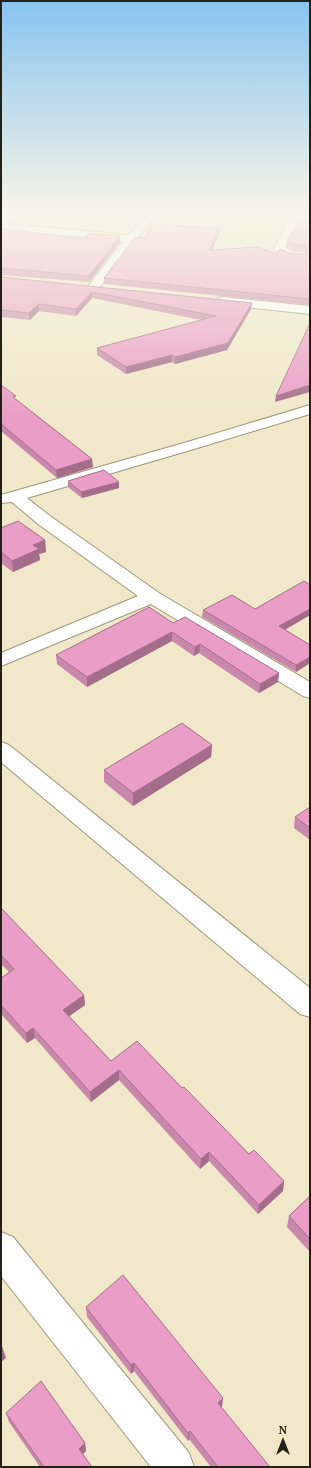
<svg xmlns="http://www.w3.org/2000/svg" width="311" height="1468" font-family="'PT Serif',serif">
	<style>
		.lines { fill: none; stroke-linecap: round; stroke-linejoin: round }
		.minor-casing { stroke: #9e977b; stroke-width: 2 }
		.minor { fill: #fff; fill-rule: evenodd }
		.wall { fill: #c987ab }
		.shaded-wall { fill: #a46e8b }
		.building { fill: #ea9dc7; stroke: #a46e8b }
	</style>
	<rect width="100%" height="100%" fill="#f0e8c9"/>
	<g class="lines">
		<!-- minor casing -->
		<g class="minor-casing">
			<g id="minor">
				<path d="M11,211H23L8,224L129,235L150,211H161L129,247L97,291H89L87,288L123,241L1,230V220Z"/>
				<path d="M293,211H303L285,247L291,251L310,253V259C297,258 282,259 274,248Z"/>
				<path d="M222,297L310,306V314L218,304L216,301L218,298Z"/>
				<path d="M310,405V414L194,449L27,498L50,516L159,593L310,682V698L303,696L151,604L1,666V653L138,596L38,524L12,502L1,503V495L184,443Z"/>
				<path d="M1,742L9,745L310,988V1017L300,1014L1,762Z"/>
				<path d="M1,1232L13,1237L189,1453L194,1467H151L1,1276Z"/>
			</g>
		</g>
		<!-- minor -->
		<use href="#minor" class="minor"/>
	</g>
	<!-- wall -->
	<g class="wall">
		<path d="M310,223V252L292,250L287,246V241Z"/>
		<path d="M220,228L219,234L212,250L276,254L290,253L310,254V305L104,284V278L145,238Z"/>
		<path d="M1,229L120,242L89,282L1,275Z"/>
		<path d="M1,277L251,309L227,350L175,364L172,362L126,374L97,355V348L201,320L92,298L76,316L39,311L30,320L1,317Z"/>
		<path d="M1,385L16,400L93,467L57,478L1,431Z"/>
		<path d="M68,481L119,488L82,498L68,487Z"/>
		<path d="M1,528L45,540L46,552L39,554L40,560L13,572L1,563Z"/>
		<path d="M310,585V615L285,630L310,645V663L296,672L202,617L203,610L255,609Z"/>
		<path d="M173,623L279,673L278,682L259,693L199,653L194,656L172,641L87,687L57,664L56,655Z"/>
		<path d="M212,745L211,757L133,806L104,782V770Z"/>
		<path d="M310,807V840L294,828L295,817Z"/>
		<path d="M1,910L84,995L85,1005L69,1016L111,1061L182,1088L249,1154L284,1181L283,1191L258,1214L209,1161L200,1169L119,1080L91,1102L35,1038L27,1043L1,1014V978L9,972L1,964Z"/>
		<path d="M310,1196V1252L287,1227L289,1216Z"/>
		<path d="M86,1307L222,1406L221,1407L270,1467H211L189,1439L188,1441L134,1371L131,1374L87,1317Z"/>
		<path d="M6,1413L85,1443L86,1451L83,1454L92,1467H40L9,1422Z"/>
	</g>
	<!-- shaded-wall -->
	<g class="shaded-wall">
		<path d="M220,228L219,234L209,256V250Z"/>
		<path d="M120,236V242L89,282V276Z"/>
		<path d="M92,292V298L76,316V309Z"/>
		<path d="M252,303L251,309L227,350L175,364V357Z"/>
		<path d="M39,304V311L30,320L29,313Z"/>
		<path d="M172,355V362L126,374V367Z"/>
		<path d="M310,385V392L275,402L276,396Z"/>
		<path d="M92,459L93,467L57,478L56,470Z"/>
		<path d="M119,482V488L82,498L81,492Z"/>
		<path d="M45,540L46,552L39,554L40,560L13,572L12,561L33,545Z"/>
		<path d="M310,609V615L279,633V626Z"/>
		<path d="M172,632V641L87,687V677Z"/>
		<path d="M200,644L199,653L194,656L195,647Z"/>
		<path d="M310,657V663L296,672V665Z"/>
		<path d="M279,673L278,682L259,693L260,684Z"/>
		<path d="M212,745L211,757L133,806V793Z"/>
		<path d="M84,995L85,1005L64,1020L63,1010Z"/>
		<path d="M33,1028L35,1038L27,1043L26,1033Z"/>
		<path d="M119,1070V1080L91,1102L90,1092Z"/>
		<path d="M209,1152V1161L200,1169L201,1159Z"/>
		<path d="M284,1181L283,1191L258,1214L259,1205Z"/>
		<path d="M3,1349L6,1358L1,1362V1350Z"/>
		<path d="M134,1363V1371L131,1374V1365Z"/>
		<path d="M223,1398L222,1406L217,1411L218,1403Z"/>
		<path d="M190,1431L189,1439L188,1441V1433Z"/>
		<path d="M85,1443L86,1451L80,1457L79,1449Z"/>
	</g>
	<!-- building -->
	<g class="building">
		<path d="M298,222L310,223V246L292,244L287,241Z"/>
		<path d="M152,224L220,228L209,250L258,247L276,254L280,249L290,253L310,254V299L104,278L135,237L145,238Z"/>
		<path d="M1,229L84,238L89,233L120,236L89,276L1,268Z"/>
		<path d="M1,277L252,303L228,343L175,357L172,355L126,367L97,348L216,316L92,292L76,309L39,304L29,313L1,310Z"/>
		<path d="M310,323V385L276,396Z"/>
		<path d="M1,385L16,396L13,397L92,459L56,470L1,424Z"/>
		<path d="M104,470L119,482L81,492L68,481Z"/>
		<path d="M18,521L45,540L33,545L39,549L12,561L1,552V528Z"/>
		<path d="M304,581L310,585V609L279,626L310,645V657L296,665L203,610L232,595L255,609Z"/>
		<path d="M149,607L173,623L185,617L279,673L260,684L200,644L195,647L172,632L87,677L56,655Z"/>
		<path d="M182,723L212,745L133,793L104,770Z"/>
		<path d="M310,807V828L295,817Z"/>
		<path d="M2,909L84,995L63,1010L111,1061L137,1041L182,1088L184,1087L249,1154L254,1150L284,1181L259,1205L209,1152L201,1159L119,1070L90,1092L33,1028L26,1033L1,1005V978L14,969L1,955V910Z"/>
		<path d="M310,1196V1239L289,1216Z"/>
		<path d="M123,1275L223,1398L218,1403L270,1467H218L190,1431L188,1433L134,1363L131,1365L86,1307Z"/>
		<path d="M1,1346L3,1349L1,1350Z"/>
		<path d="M41,1381L85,1443L79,1449L92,1467H44L6,1413Z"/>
	</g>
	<!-- sky -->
	<linearGradient id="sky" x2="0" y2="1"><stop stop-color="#87c4f0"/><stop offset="0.51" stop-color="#f8f5e7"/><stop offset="1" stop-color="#f8f5e7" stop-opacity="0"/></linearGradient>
	<rect width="311" height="417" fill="url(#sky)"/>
	<!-- border -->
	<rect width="311" height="1468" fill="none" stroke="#232015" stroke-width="4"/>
	<!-- north arrow -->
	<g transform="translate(283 1440)" stroke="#f0e8c9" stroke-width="3" paint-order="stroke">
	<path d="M0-3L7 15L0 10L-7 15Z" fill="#232015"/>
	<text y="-6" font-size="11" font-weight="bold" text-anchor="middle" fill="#232015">N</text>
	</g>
</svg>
